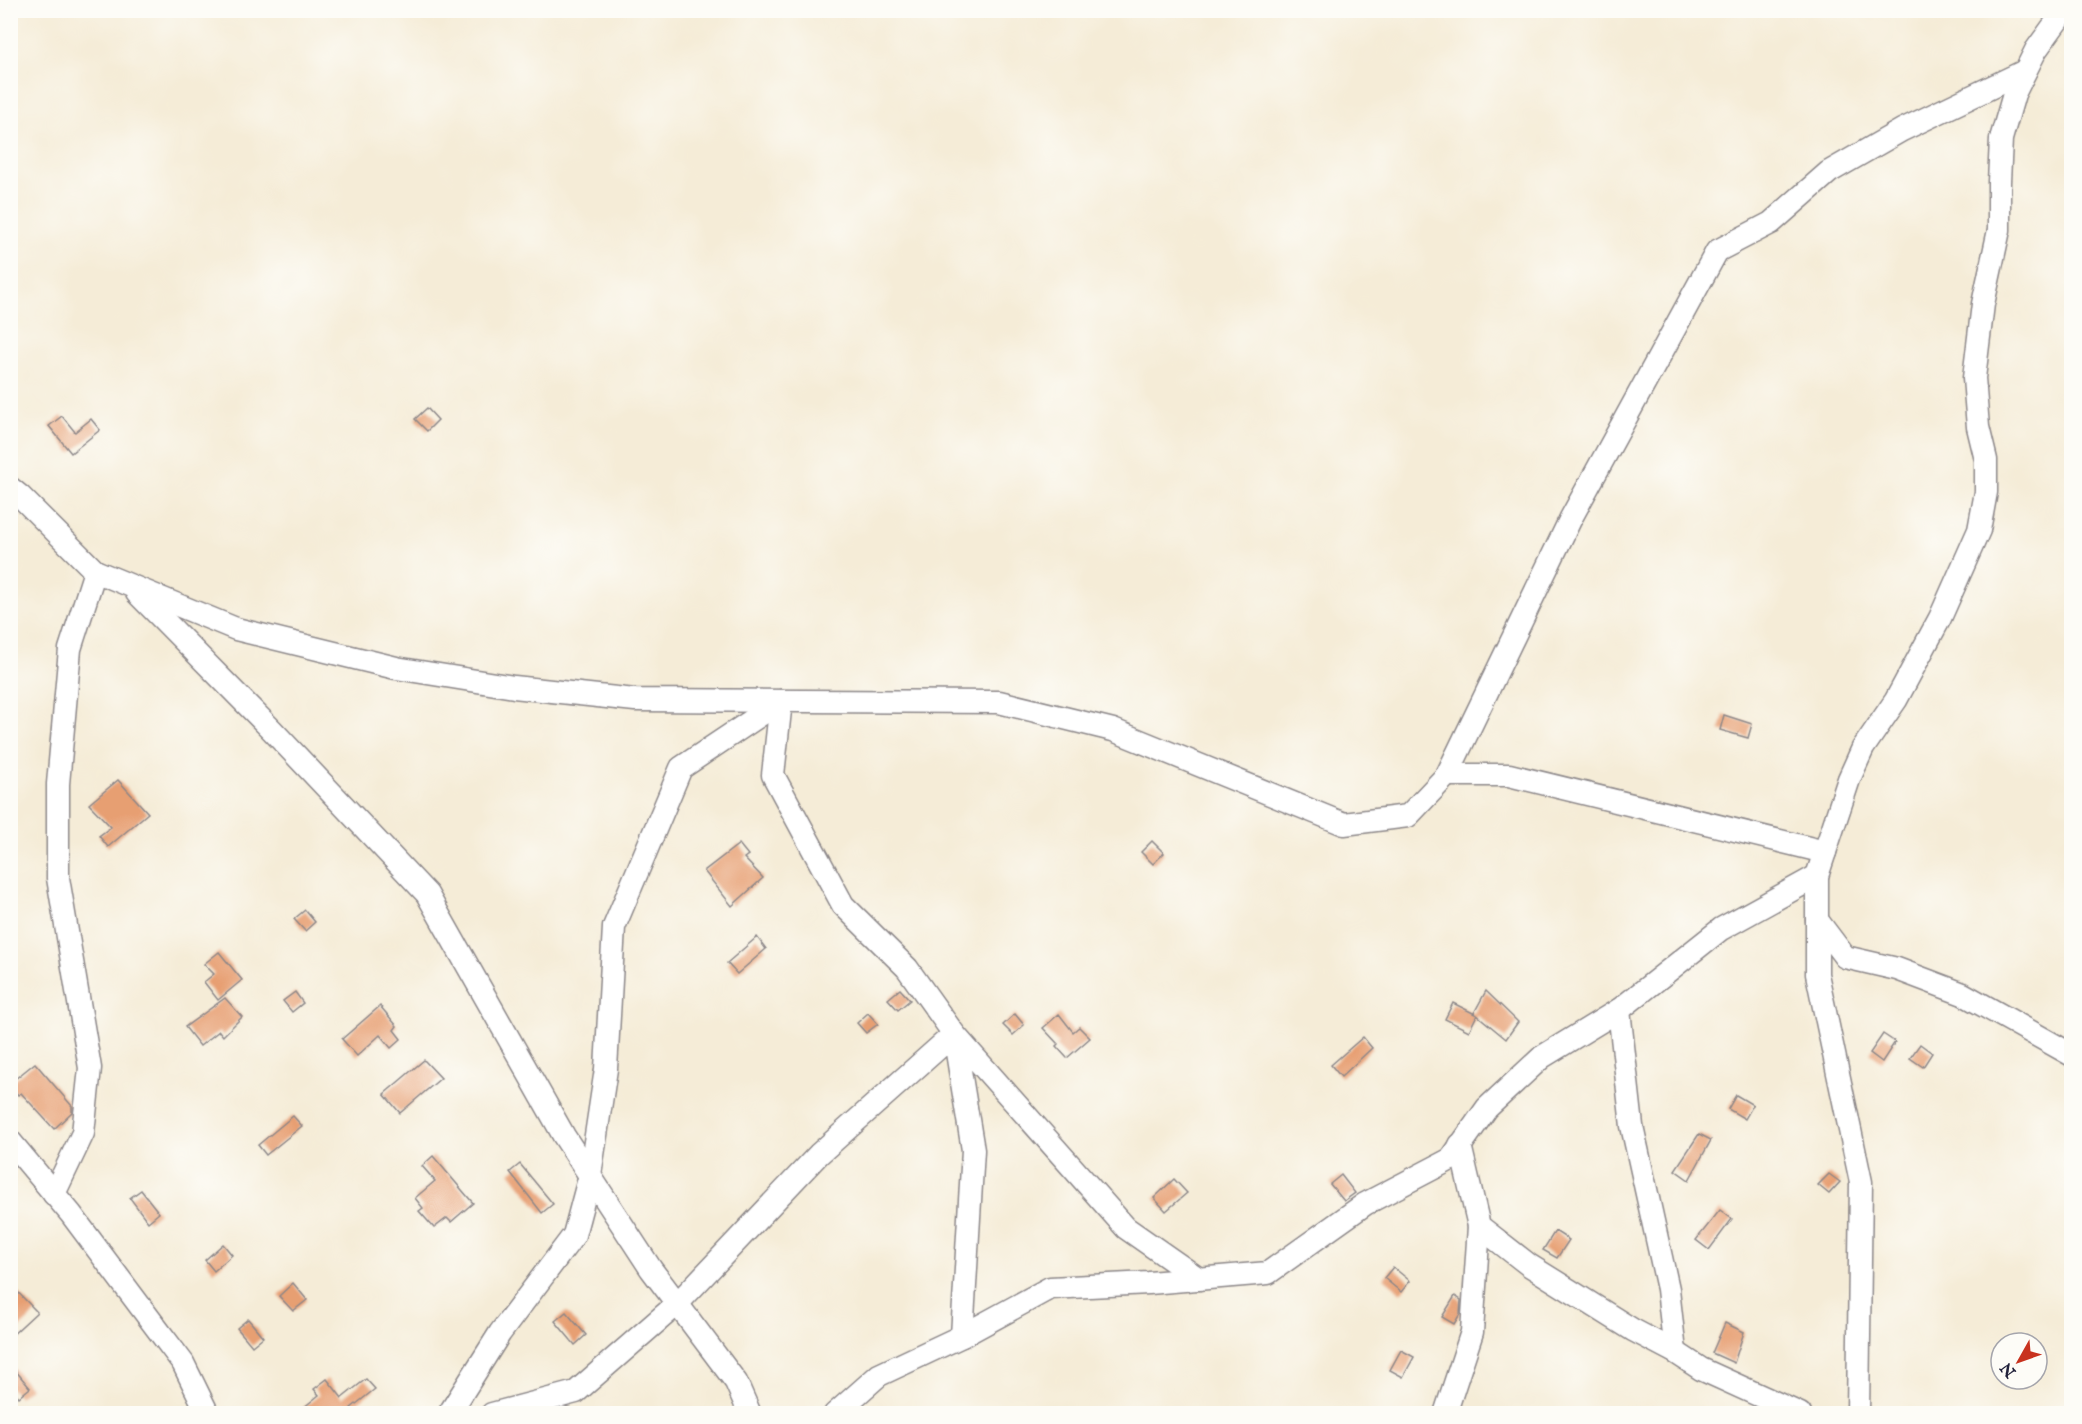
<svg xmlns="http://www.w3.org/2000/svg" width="2082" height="1424" font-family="'IM FELL English',serif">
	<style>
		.building { fill: #e79f72 }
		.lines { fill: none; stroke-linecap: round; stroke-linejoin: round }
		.minor-casing { stroke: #8c8789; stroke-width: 25 }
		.minor { stroke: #fff; stroke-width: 22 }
	</style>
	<rect width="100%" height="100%" fill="#fdfcf7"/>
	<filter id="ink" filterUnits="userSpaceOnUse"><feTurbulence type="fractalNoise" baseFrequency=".0167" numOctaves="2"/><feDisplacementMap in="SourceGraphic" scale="12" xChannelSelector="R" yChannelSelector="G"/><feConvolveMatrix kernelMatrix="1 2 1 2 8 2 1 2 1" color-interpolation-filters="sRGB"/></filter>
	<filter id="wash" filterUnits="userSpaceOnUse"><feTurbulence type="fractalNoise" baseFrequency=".008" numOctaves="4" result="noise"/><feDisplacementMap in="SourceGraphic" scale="24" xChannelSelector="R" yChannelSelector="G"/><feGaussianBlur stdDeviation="1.35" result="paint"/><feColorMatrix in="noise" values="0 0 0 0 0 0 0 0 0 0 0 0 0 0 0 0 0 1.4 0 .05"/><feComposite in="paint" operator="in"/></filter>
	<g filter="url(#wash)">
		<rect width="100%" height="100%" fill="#f5ecd7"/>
		<g id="blocks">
			<!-- building -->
			<g class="building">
				<path d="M427,408L438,420L427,431L415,419Z"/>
				<path d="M62,416L75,432L91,419L100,430L71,453L49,426Z"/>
				<path d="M1724,715L1752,724L1748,738L1720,730Z"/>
				<path d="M118,780L148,813L108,847L99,836L111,827L89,804Z"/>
				<path d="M1152,841L1164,853L1153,864L1141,852Z"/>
				<path d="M739,844L748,855L744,858L763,878L732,906L704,871Z"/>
				<path d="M305,910L315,922L305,931L294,919Z"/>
				<path d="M757,937L766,949L737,974L727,963Z"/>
				<path d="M219,952L242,980L218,1000L204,982L214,974L204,964Z"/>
				<path d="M900,989L910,1000L898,1010L888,999Z"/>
				<path d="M1486,991L1518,1022L1506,1039L1477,1015L1469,1031L1445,1019L1453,1003L1477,1015L1474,1013Z"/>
				<path d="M295,992L303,1003L292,1012L283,1001Z"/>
				<path d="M225,998L242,1017L223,1036L219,1031L200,1046L185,1027Z"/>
				<path d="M380,1006L397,1026L394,1030L401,1039L391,1048L380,1035L357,1056L342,1039Z"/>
				<path d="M868,1013L878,1024L866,1033L857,1023Z"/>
				<path d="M1015,1014L1024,1025L1013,1035L1003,1025Z"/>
				<path d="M1059,1014L1073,1032L1079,1027L1090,1038L1067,1058L1056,1046L1058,1044L1043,1028Z"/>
				<path d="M1883,1034L1895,1042L1882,1062L1870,1053Z"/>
				<path d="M1363,1037L1372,1048L1341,1077L1331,1065Z"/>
				<path d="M1920,1044L1932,1053L1923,1067L1910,1058Z"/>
				<path d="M424,1060L441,1078L400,1113L384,1094Z"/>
				<path d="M35,1063L72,1106V1112L54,1129L21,1093L18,1095L10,1086V1083Z"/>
				<path d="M1736,1095L1753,1105L1745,1119L1728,1109Z"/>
				<path d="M293,1116L302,1126L266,1155L258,1145Z"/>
				<path d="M1699,1134L1711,1140L1689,1180L1675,1170Z"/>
				<path d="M433,1156L473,1203L451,1222L447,1218L434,1228L419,1211L423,1208L415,1198L435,1181L422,1166Z"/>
				<path d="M520,1164L553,1204L542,1213L510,1172Z"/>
				<path d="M1829,1174L1840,1182L1829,1194L1818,1185Z"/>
				<path d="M1341,1175L1355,1193L1344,1201L1330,1184Z"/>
				<path d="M1174,1179L1187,1193L1166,1211L1154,1198Z"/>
				<path d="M141,1190L159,1213L148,1222L130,1198Z"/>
				<path d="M1720,1210L1732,1219L1709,1250L1696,1240Z"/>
				<path d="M1555,1231L1569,1240L1557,1258L1543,1250Z"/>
				<path d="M223,1244L232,1255L214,1271L205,1260Z"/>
				<path d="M1393,1267L1410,1281L1401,1292L1384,1278Z"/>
				<path d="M293,1283L307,1300L293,1311L279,1296Z"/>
				<path d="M10,1284L37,1312L10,1337Z"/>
				<path d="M1455,1296L1461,1300L1460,1314L1454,1324L1442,1317Z"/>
				<path d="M566,1312L586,1335L575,1345L555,1321Z"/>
				<path d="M248,1319L263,1337L252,1346L237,1328Z"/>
				<path d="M1725,1323L1744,1332L1734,1363L1712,1353Z"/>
				<path d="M1401,1350L1414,1357L1403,1377L1390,1370Z"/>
				<path d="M10,1364L30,1388L19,1397L10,1387Z"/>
				<path d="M327,1379L342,1398L366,1379L375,1389L351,1408L355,1413H297L319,1395L314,1389Z"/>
			</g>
		</g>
	</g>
	<g filter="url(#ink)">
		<use href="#blocks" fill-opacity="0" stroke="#8c8789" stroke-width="1.5"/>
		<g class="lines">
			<!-- minor casing -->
			<g class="minor-casing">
				<g id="minor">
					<path d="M10,488L21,497L95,571L236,629L396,668L514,687L635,700L999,702L1113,730L1344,824L1408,816L1447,775L1571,518L1717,251L1771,223L1829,172L1902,130L2025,71"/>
					<path d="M137,593L272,730L427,894L564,1136L651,1269L736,1382L750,1414"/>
					<path d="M1447,775H1509L1825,852"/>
					<path d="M1817,920L1845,957L1897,969L1963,994L2072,1055"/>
					<path d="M1619,1010L1632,1126L1668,1289L1675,1352"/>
					<path d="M10,1141L71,1214L158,1330L183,1363L208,1414"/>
					<path d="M1460,1145L1479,1226L1529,1265L1633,1330L1675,1352L1701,1369L1800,1414"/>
					<path d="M54,1194L83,1133L90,1068L58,878V784L70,649L95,571"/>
					<path d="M962,1336L973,1150L954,1034L1126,1228L1199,1279"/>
					<path d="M449,1414L500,1333L574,1235L590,1175L606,1069L614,927L681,768L781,701"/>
					<path d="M492,1414L576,1392L677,1304L819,1154L954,1034L907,968L843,905L773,775L781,701"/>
					<path d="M835,1414L879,1375L962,1336L1050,1288L1149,1283L1268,1273L1365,1204L1451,1159L1487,1108L1542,1057L1619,1010L1721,929L1817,876"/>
					<path d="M1445,1414L1472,1332L1479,1226"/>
					<path d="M1858,1414L1861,1182L1817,974V876L1849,779L1863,748L1896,700L1940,618L1979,530L1986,492V460L1978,427L1974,378L1983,304L1999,230V182L2001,139L2014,94L2036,50L2065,10"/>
				</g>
			</g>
			<!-- minor -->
			<use href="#minor" class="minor"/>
		</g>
	</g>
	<!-- margin -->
	<rect width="2082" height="1424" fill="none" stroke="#fdfcf7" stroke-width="36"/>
	<!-- north arrow -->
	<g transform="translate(2019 1361) rotate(230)"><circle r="28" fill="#fdfcf7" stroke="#a5a5ac" stroke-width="1.5"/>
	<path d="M0-4.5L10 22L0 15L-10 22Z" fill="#c8321e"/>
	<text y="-9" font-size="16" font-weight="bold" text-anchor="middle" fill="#22223b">N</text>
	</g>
</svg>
